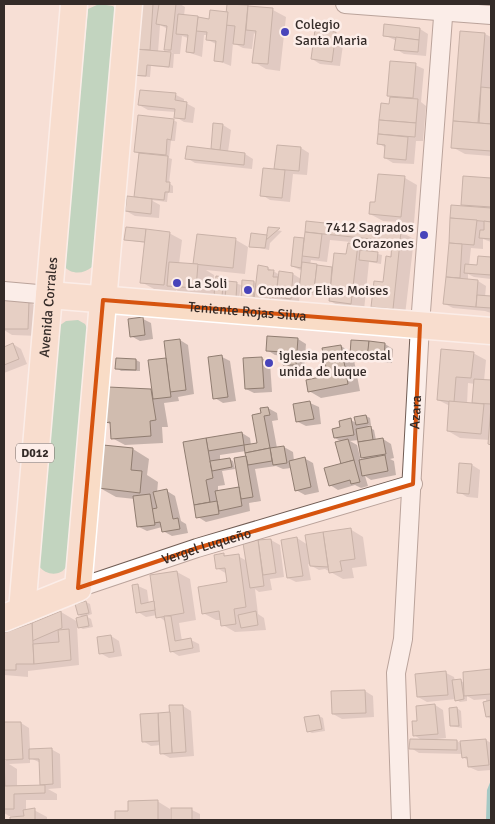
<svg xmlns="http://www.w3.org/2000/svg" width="495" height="824" font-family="Signika,sans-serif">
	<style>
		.green { fill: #80c7a4 }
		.water { fill: #41b0b1 }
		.shadow { fill: #0003; fill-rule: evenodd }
		.building { fill: #d0bcaf; stroke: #907d71 }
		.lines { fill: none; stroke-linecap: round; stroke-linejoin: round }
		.minor-casing { stroke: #705c54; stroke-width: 20 }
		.primary-casing { stroke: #fff; stroke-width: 29 }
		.minor { stroke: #fff; stroke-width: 18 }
		.primary { stroke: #f9dcc6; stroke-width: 26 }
		.marked { fill: none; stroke: #d6540f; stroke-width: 4; stroke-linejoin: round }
		.poi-dot { fill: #4844ba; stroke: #fdeee9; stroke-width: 2 }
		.labels { text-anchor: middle; stroke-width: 5; stroke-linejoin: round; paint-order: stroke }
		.shield { fill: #fdeee9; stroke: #706662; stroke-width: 1 }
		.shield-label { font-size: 12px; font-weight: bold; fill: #342b28 }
		.poi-label { font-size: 14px; fill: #342b28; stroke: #fdeee9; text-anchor: start }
		.street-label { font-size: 14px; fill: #342b28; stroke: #fdeee9 }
	</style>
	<rect width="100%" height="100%" fill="#f7dfd6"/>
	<!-- green -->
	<g class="green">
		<path d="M99,4L113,6L116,10L92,267C84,274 71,275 64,266L88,9Z"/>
		<path d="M78,320L85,324L87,328L66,567C60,577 45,575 39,566L59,326L66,321Z"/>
	</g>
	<!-- water -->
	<path class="water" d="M491,780V820H486L487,790Z"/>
	<!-- shadow -->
	<g class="shadow">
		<path d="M138,4H180L185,7L184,16L210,20L248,6L273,10L286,17L280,71L266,69L254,62L256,35L254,33L252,49L243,48L233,43L231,66L216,60V44L208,40V35H204L202,57L187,52L188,38L182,36L180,54H174L173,68L151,66L150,77L136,76L132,74ZM160,25L168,29L165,49L173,53L158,52Z"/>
		<path d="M420,29L428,34L426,56L404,54L396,49L397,41L384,35Z"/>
		<path d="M462,32L485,34L491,37V156L465,154L452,147Z"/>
		<path d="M336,34L344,38L340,66L320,64L312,59Z"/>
		<path d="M415,65L424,69L421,102L426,106L423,141H416L414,164L393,163L385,158L386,148L378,143L382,105L390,106L391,97L388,95Z"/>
		<path d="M176,95L184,99V102L195,108L193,123L184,122L176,117V112L148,110L139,105Z"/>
		<path d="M173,120L177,122L175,141H171L169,158L172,159L169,183L173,186V193H168L167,202L151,200L160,205L159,218L135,216L126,211L140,199V154L136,152Z"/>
		<path d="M223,125L231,130L228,152L245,154L253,159L252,169L195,163L187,158L212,150Z"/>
		<path d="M278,146L301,148L309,153L307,175L293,174L290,202L270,200L262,195L276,170Z"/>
		<path d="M464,177L491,180V242L483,239V249L471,248L469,266H478L479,257L491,258V279L474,277L468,274V280L478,281L486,286L485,297H491V313L485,311L453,308L445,304L452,206L467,207L462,204Z"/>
		<path d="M405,178L417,185L414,223L383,221L370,214L376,204Z"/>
		<path d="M307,223L401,232L414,239L405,315L385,313L372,306L384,283L393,246L330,240L327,262L311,260L310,265L334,268L358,246L369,252L382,255L381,264L369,262L364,310L343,308L330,301L331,296L308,295L300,290L299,303L251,304L254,282L257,284L268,268L280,275L293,274L301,279L302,271L292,266L295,239L305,240Z"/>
		<path d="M269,229L282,231L270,243L269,250L250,246L268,236Z"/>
		<path d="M169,233L182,240L179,264L199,266L195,263L236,240L248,247L245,274L206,270L214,275L213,289H216L217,277L241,285L239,299L219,297L213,293L212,297L185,295L176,290V292L154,289L141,282L146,243L126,240Z"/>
		<path d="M4,301L29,302L41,309L40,336L12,335L4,330Z"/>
		<path d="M143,319L151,323L153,339L140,341L131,336Z"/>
		<path d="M298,339L306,344L304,369H293L285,364V356L275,355L267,350Z"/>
		<path d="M180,340L188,345L194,394L178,397L179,401L164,403L168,427H162L163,443L125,445L112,438V425L106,422L151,390L153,392Z"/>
		<path d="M13,344L21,349L27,364L4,373V348Z"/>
		<path d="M385,344L393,349L392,363L360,359L353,355L360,391L321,398L309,391L328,373L341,346L352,353Z"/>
		<path d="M473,353L486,360L484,381H491V445L490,440L460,438L448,431L450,406L438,400ZM468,383L475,384L473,404H467Z"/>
		<path d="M222,357L230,361L236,401L223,403L215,398Z"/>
		<path d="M262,358L270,363L272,392L254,393L246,389Z"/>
		<path d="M117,359L136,360L140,362V371H121L117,368Z"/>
		<path d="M310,403L319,407L321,424L306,426L298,422Z"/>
		<path d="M268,408L277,413L278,420L272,421L277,448L284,447L293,452L294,461L304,458L313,463L319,492L305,495L296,490L291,468L283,469L276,466L255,469L261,501L249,503L250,511L206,522L198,517L185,443L242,433L250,438L251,445L258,444L263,414ZM246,451L248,457L236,459L240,488L218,492V486L225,485L222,471L235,469L233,461L229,459L220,461V455Z"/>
		<path d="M366,416L370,418L371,425L367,426L374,430L376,440L383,439L391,444L394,458L390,459L394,461L396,475L371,480L365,476L368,486L361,488L355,485L338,490L330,485L342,465V442L335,438L351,420L356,423ZM359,440L360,457L366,460L361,461L357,445L350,441Z"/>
		<path d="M105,446L133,449L149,459L147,475L158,482L157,493L167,491L175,496L181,521L186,524L188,533L172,536L163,531L162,527L147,531L139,527L135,499L116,497L100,488Z"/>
		<path d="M472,465L480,470L478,498L467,497L459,492Z"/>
		<path d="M350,529L363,537L367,566L352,568L354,578L343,579L325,569L319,570L308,564L311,580L296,582L288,578L297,538L308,545L306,536Z"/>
		<path d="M271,540L280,545L284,577L270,579L272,590L259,592L255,589L258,614L264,618L266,630L235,632L223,625L222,620H216L203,613L228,583L227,574L217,568L224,555L228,557L238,556L247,561L244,544Z"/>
		<path d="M177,572L190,579L196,620L179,623L182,641L191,640L199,644L200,652L179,656L171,651L166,622L157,615L146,617L138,612V586L147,590L149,604L153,603Z"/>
		<path d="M86,602L90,604L92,614L86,616L91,619L93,627L83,629L77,626L79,665L28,671V677L4,675V635L61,612L78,622L84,617L79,615Z"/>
		<path d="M111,636L119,641L122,656L109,658L100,653Z"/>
		<path d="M491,671V719L487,717L486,699L474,700L467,696V701L460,702L456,699L427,702L418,697L446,673L454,677L455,681L465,682L464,673Z"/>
		<path d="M365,691L373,696L374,717L342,719L333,714Z"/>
		<path d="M435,705L443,710L446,738L437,739V741H457L462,744L486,740L491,743V770L478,771L469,767V761L463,757V754L419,753L411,748L423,741L414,735L418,722Z"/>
		<path d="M183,706L191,711L194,756L170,758L161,753V745L151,746L143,741L141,715L171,713V707Z"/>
		<path d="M457,708L461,711L462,728L451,726Z"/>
		<path d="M319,716L323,718L325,731L312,733L308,731Z"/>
		<path d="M21,723L29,728L30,750L51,749L60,754L61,788L48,789L57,794V800H26V811L34,810L47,817V820H11L18,818L17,816H9L4,813V761H6L4,726ZM30,758L41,763V784L46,786L17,787V769L9,764L30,763Z"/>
		<path d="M157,801L170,809V819L192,810L200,814V820H117L116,813L129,812Z"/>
	</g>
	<!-- building -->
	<g class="building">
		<path d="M137,4H153L150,50L134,49Z"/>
		<path d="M159,4H176L171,50H164L167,26L156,24Z"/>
		<path d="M227,4L248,5L244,45L233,44L235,26L225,25Z"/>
		<path d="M248,6L273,8L268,64L252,63L256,31L246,30Z"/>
		<path d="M210,10L228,12L223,62L214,61L216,41L206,40L207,32L196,31L198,17L209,19Z"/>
		<path d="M178,14L198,16L194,53L186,52L188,35L176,34Z"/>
		<path d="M384,24L420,28L419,40L383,36Z"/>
		<path d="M315,30L336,32L332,62L311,59Z"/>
		<path d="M460,31L485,33L478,123L453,121Z"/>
		<path d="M396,37L419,40L418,52L394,50Z"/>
		<path d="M134,49L171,52L169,67L147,65L146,76L131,75Z"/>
		<path d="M390,61L416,63L413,98L387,96Z"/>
		<path d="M481,87L491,88V124L479,123Z"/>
		<path d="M140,90L176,93L175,100L187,102L185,119L174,118L175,109L138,105Z"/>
		<path d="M390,97L418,99L416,123L379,120L381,103L389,104Z"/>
		<path d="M138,115L174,119L171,140L167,139L166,155L134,152Z"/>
		<path d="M379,120L416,123L415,137L378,134Z"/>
		<path d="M453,121L491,124V151L451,148Z"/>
		<path d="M213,123L223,124L220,150L211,149Z"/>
		<path d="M378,134L408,137L406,160L384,158L385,145L377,144Z"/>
		<path d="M277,145L301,147L299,171L274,169Z"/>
		<path d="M187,146L245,153L244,165L185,159Z"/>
		<path d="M139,153L168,156L166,182H170L169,192H165L164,200L134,197Z"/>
		<path d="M263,168L285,170L282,198L260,196Z"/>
		<path d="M378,174L405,176L401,217L369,214L370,202H375Z"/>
		<path d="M463,176L491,178V207L461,205Z"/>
		<path d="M127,196L152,199L151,214L125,211Z"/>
		<path d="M451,205L491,208V222L450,218Z"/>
		<path d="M450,218L477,220L474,245L449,243Z"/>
		<path d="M306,221L401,231L400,242L305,232Z"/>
		<path d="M484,221L491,222V239L479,238L480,230H484Z"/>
		<path d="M126,227L146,229L145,242L124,240Z"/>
		<path d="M268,227L280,228L266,240Z"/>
		<path d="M146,229L170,232L164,285L140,283Z"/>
		<path d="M305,232L322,234L319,258L302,256Z"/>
		<path d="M251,233L267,235L265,248L249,247Z"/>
		<path d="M197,234L236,238L233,268L193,264Z"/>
		<path d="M294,237L304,238L301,268L291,266Z"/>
		<path d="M392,241L400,242L393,309L371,307L374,281L383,282L386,256L391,257Z"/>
		<path d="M348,243L358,244L351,304L329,301L334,253L346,254Z"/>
		<path d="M449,243L462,244L460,278L446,277Z"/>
		<path d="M360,250L378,252L377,262L359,260Z"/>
		<path d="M478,256L491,257V275L464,273L465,264L477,265Z"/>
		<path d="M169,262L198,264L196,288L167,286Z"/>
		<path d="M302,262L317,264L314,292L299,291Z"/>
		<path d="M258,265L268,267V270H274L273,277H278L276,297H270V300L254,299Z"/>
		<path d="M317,265L332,267L330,292L314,290Z"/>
		<path d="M279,271L293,273L291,299L276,297Z"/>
		<path d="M216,276L224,277L222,296L214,295Z"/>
		<path d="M446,277L478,280L476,307L443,304Z"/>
		<path d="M242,280L254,281L253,300H241Z"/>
		<path d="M227,281L237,282L236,298L225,297Z"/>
		<path d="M477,295L491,296V308L476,307Z"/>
		<path d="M4,300L29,301L28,329H4Z"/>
		<path d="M143,317L145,335L130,337L128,319Z"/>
		<path d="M267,336L298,338L296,365H283L284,352L266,351Z"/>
		<path d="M180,339L186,390L170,392L164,341Z"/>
		<path d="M351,340L369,341L368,356L350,355Z"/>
		<path d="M369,341L385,343L384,359L367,358Z"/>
		<path d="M13,343L19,359L4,365V347Z"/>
		<path d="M341,345L348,384L308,392L306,380L320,377L319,373L327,372L322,348Z"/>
		<path d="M441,349L474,352L471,378L456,377L454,402L437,400Z"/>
		<path d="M222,355L228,397L213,399L208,357Z"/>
		<path d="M262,357L264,388L245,389L243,358Z"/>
		<path d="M116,358L136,359V370L115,369Z"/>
		<path d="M166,358L171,397L153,399L148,360Z"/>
		<path d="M474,379L491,380V404L472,403Z"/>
		<path d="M108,387L151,389L156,420L150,421L151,436L111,439L110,422L105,423Z"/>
		<path d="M310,401L314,419L296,422L293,404Z"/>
		<path d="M449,401L484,404L481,434L447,431Z"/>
		<path d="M491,406V445L488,444Z"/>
		<path d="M268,407L270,415L264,416L270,448L245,453L244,445L257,443L252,415L261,413L260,408Z"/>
		<path d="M366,415L368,423L356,425L354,417Z"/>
		<path d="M351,418L354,435L334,438L332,429L340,427L339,421Z"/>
		<path d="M371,426L373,440L358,442L356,429Z"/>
		<path d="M242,432L244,445L208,451L206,438Z"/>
		<path d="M206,438L213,478L206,480L210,502L194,505L183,442Z"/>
		<path d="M383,438L386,454L361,458L358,442Z"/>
		<path d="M348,439L354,460L341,464L335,442Z"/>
		<path d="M103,445L133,448L131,470L142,471L140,493L98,488Z"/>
		<path d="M284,446L287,463L273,465L270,448Z"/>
		<path d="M270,448L272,461L248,465L245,453Z"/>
		<path d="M385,455L388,471L362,476L359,460Z"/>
		<path d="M246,456L253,497L241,499L234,458Z"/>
		<path d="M305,457L311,487L295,491L289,461Z"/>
		<path d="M230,458L232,467L212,471L210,461Z"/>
		<path d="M354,460L360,482L351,484L350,480L329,486L324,468Z"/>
		<path d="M459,463L472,464L469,494L457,493Z"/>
		<path d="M239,487L242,506L219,511L215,491Z"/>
		<path d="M167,489L173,519L178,518L180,529L162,532L160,522L154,523L152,509L157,508L153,492Z"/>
		<path d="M150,494L155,525L137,527L133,496Z"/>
		<path d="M217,501L219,514L196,518L194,505Z"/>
		<path d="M351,528L355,559L340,561L342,571L329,573L323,532Z"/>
		<path d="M323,532L328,567L310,566L305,535Z"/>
		<path d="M297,537L303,576L287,578L281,540Z"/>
		<path d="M271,539L276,573L263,575L258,540Z"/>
		<path d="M258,540L264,586L250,588L243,543Z"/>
		<path d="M224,553V556L239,554L246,607L234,609L236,624L221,626L219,611L202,614L198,587L227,582L225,568L216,569L214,555Z"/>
		<path d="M177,571L184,613L156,618L150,575Z"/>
		<path d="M138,584L141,604L154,601L155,610L136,613L132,585Z"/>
		<path d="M86,601L89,613L78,615L75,604Z"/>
		<path d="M61,611L62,628L32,641V623Z"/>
		<path d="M256,611L258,625L241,628L238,615Z"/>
		<path d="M87,615L89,626L78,628L76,618Z"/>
		<path d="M164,616H171L175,641L191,638L193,648L170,652Z"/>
		<path d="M32,623L34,664H16V670H4V633Z"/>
		<path d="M69,629L71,660L34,664L33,644L59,642L58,630Z"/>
		<path d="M111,635L114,652L99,654L97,637Z"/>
		<path d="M491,669V694L464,696L463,672Z"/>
		<path d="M446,671L448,695L417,697L415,674Z"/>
		<path d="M461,679L464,699L455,701L452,680Z"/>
		<path d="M365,690L366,713L332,714L331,691Z"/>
		<path d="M491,700V716L486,717L483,702Z"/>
		<path d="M435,704L438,734L413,736L412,721H417L416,706Z"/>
		<path d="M169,705H183L186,752L172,753Z"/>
		<path d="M457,707L459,726H450L449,708Z"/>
		<path d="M170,712L172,753L160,754L158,713Z"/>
		<path d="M158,713L159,741L142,742L140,714Z"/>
		<path d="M319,715L322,729L307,732L304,717Z"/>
		<path d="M4,722H21L23,759L4,760Z"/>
		<path d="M410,739L457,740V750L409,749Z"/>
		<path d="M486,739L489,765L468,767L467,757L462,758L460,741Z"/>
		<path d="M52,748L53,784L40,785L39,759H29V749Z"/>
		<path d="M4,760L5,786L45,785V793L14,794V809H4Z"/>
		<path d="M158,800V820H115V811H128V801Z"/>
		<path d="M35,808V820H10V817L24,816L23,810Z"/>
		<rect x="171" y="808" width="21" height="12"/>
	</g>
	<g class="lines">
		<!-- minor casing -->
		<g class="minor-casing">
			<g id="minor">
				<path d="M345,4L491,15"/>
				<path d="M4,291L49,295"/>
				<path id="s1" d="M78,588L197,548L413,484"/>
				<path id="s2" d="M401,820L396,673L403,639L420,325L444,4"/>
			</g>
		</g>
		<!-- primary casing -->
		<g class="primary-casing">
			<g id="primary">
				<path id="s3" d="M49,295L491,331"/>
				<path id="s4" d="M22,610L74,4"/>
				<path d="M4,618L78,588L129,4"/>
			</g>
		</g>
		<!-- minor -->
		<use href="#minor" class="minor"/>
		<!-- primary -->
		<use href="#primary" class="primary"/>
	</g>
	<!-- marked area -->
	<path d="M0 0H495V824H0ZM103,300L420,325L413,484L197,548L78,588Z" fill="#f7dfd6" fill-opacity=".55" fill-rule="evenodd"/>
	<path class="marked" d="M103,300L420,325L413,484L197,548L78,588Z"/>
	<!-- markers -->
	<g class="poi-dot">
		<circle cx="285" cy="32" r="5"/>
		<circle cx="424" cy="235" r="5"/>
		<circle cx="177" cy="283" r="5"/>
		<circle cx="248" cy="290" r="5"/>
		<circle cx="269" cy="363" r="5"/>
	</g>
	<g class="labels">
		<!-- shield labels -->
		<rect class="shield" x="16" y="443.5" width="38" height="19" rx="4"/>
		<g class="shield-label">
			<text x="35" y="457">D012</text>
		</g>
		<!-- poi labels -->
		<g class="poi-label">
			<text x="295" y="29">Colegio<tspan x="295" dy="16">Santa Maria</tspan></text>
			<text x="414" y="232" text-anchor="end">7412 Sagrados<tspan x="414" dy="16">Corazones</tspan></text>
			<text x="187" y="288">La Soli</text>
			<text x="258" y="295">Comedor Elias Moises</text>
			<text x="279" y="360">iglesia pentecostal<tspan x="279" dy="16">unida de luque</tspan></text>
		</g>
		<!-- street labels -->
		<g class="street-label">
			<text dy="5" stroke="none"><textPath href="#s4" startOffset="304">Avenida Corrales</textPath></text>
			<text dy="5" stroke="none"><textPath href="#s3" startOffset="199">Teniente Rojas Silva</textPath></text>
			<text dy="5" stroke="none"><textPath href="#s2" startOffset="409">Azara</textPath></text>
			<text dy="5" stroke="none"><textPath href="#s1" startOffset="135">Vergel Luqueño</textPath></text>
		</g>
	</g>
	<!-- border -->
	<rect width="495" height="824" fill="none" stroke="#342b28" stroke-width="10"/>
</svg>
